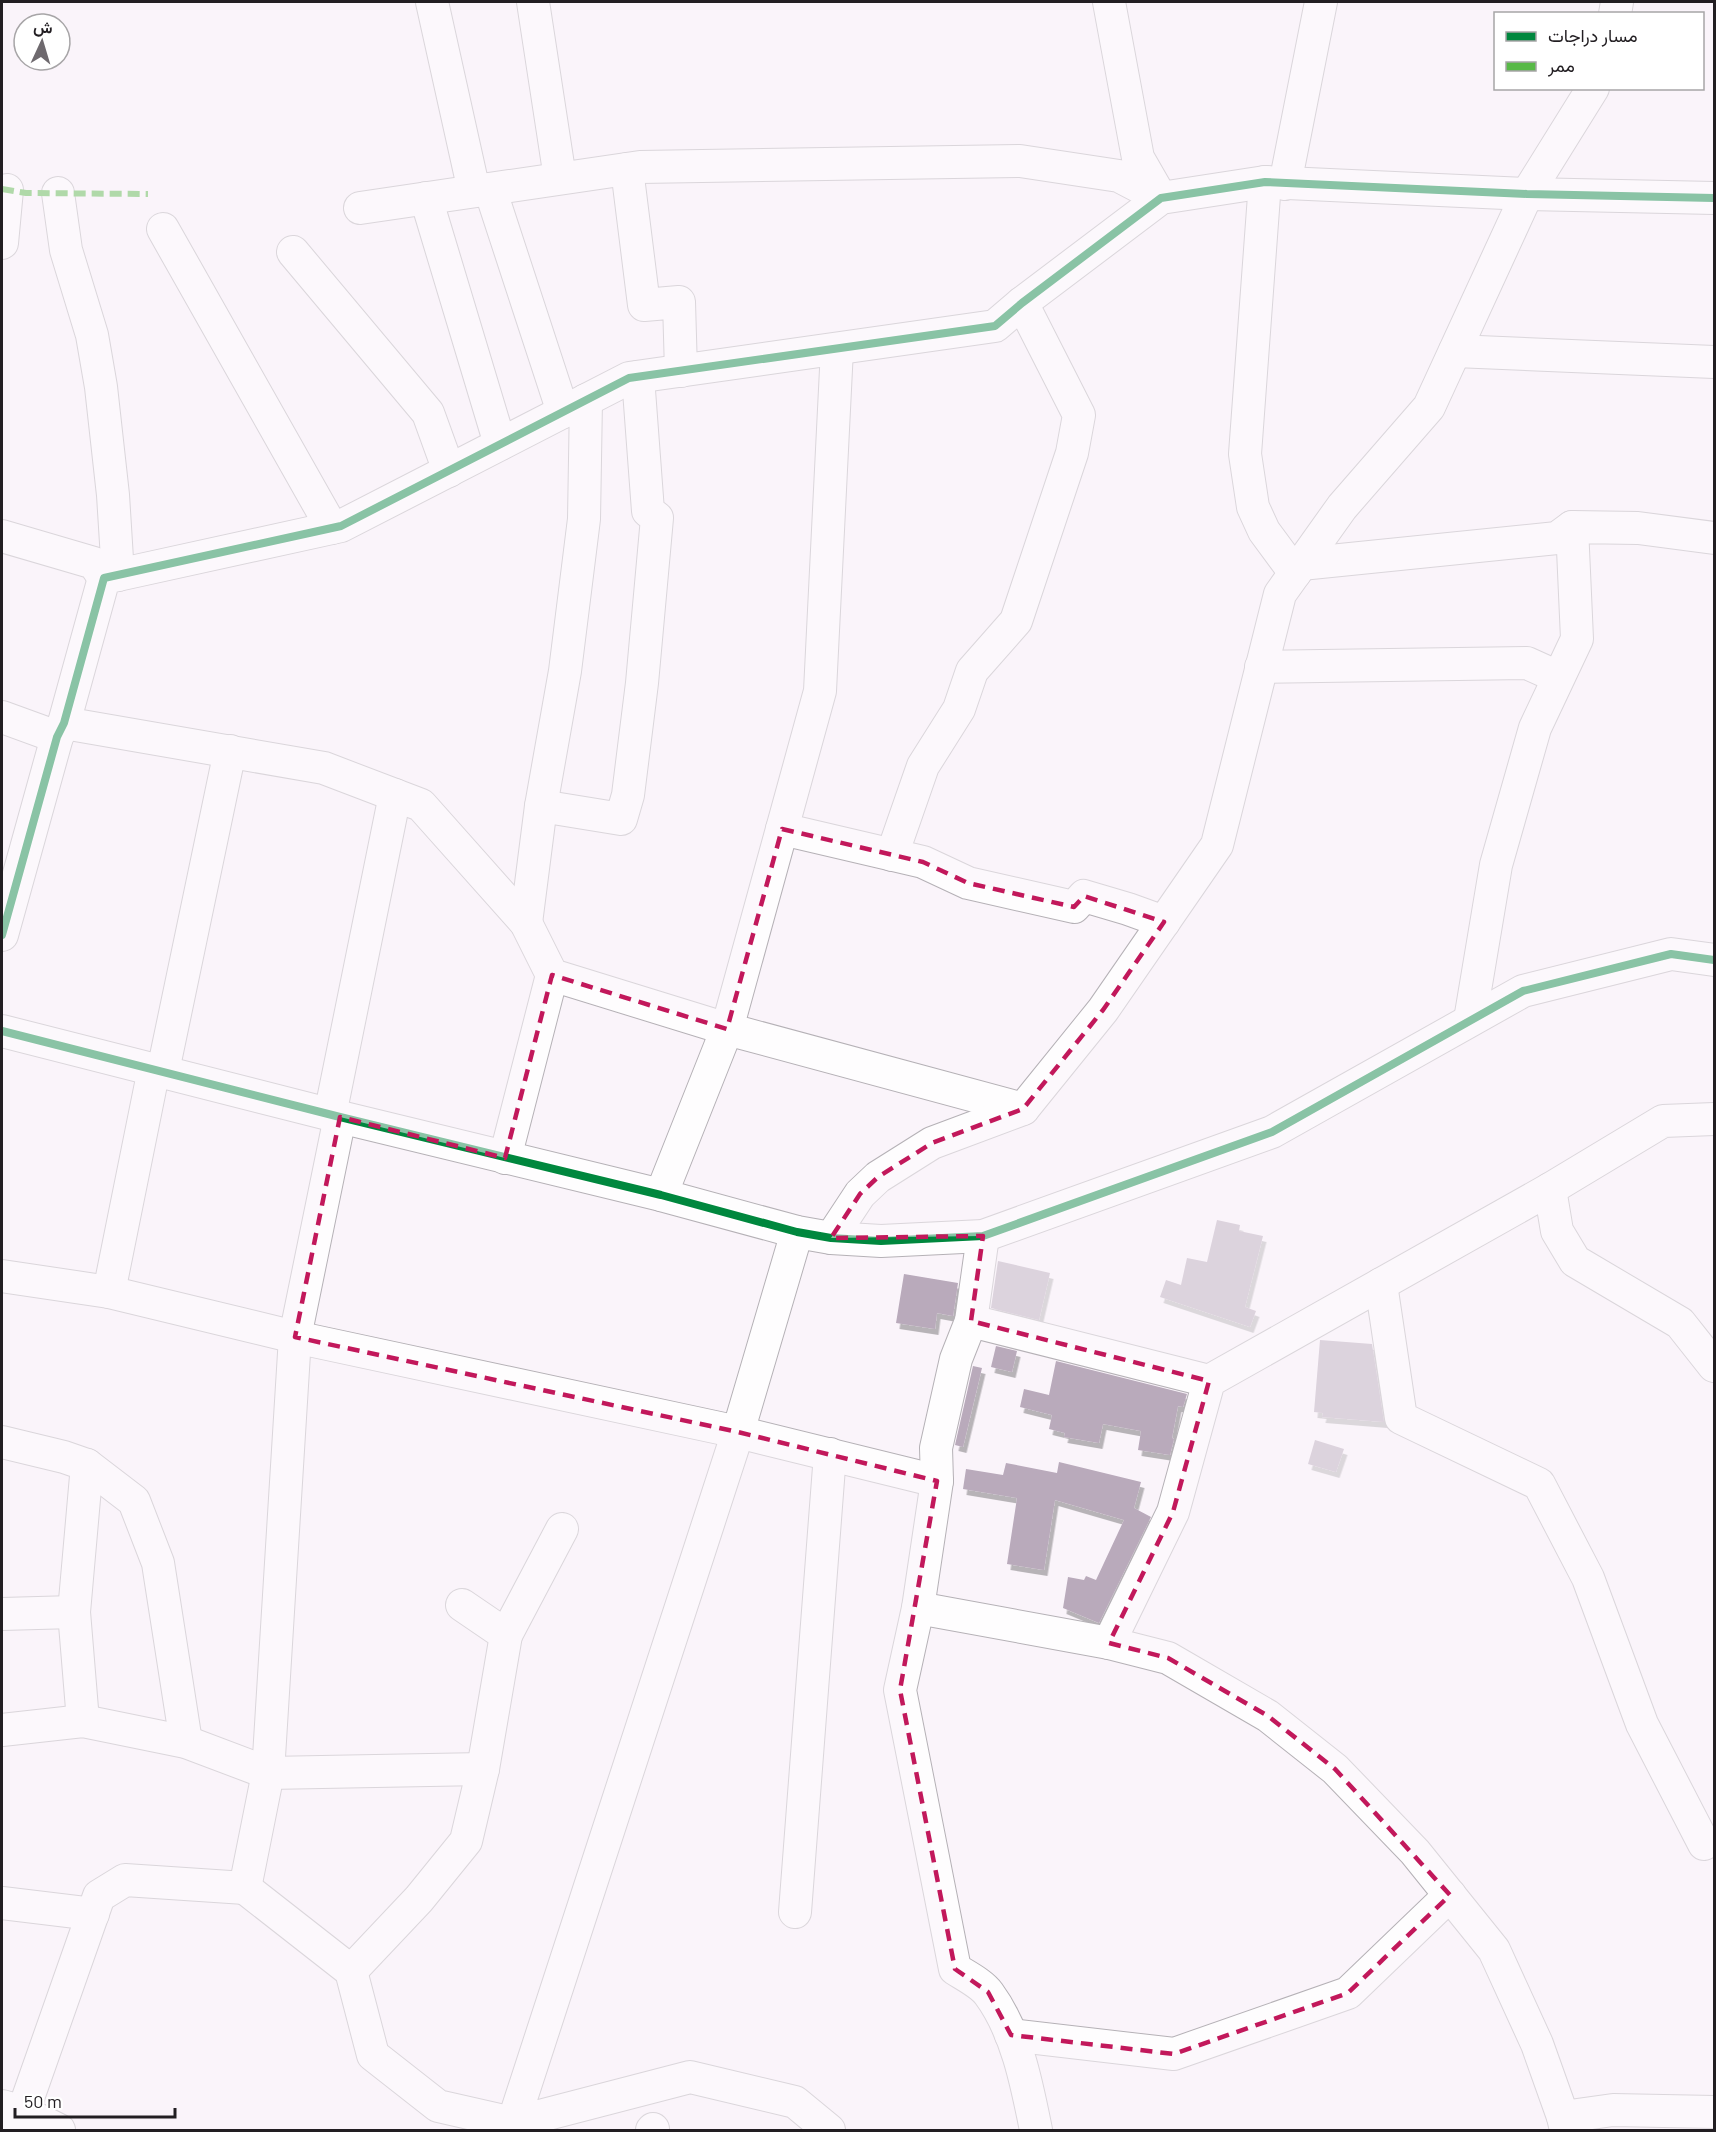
<svg xmlns="http://www.w3.org/2000/svg" width="1716" height="2132" font-family="Barlow,Vazirmatn,sans-serif">
	<style>
		.building { fill: #b9aabb; filter: url(#shadow) }
		.lines { fill: none; stroke-linecap: round; stroke-linejoin: round }
		.minor-casing { stroke: #b5b1b6; stroke-width: 34 }
		.minor { stroke: #fefdfe; stroke-width: 32 }
		.quiet { stroke: #58b947; stroke-width: 6; stroke-dasharray: 12 6; stroke-linecap: butt }
		.cycleway-casing { stroke: #fff; stroke-width: 11 }
		.cycleway { stroke: #00873e; stroke-width: 8 }
		.marked { fill: none; stroke: #c2185b; stroke-width: 4.5; stroke-dasharray: 12 8; stroke-linejoin: round }
	</style>
	<defs>
		<filter id="shadow"><feDropShadow dx="3.5" dy="6" stdDeviation="0" flood-color="#0004"/></filter>
	</defs>
	<rect width="100%" height="100%" fill="#faf4fa"/>
	<!-- building -->
	<g class="building">
		<path d="M1217,1220L1240,1225L1239,1231L1263,1236L1245,1307L1256,1311L1250,1327L1160,1297L1166,1280L1181,1285L1187,1258L1207,1262Z"/>
		<path d="M998,1261L1050,1273L1039,1320L991,1308Z"/>
		<path d="M904,1274L958,1283L953,1316L937,1313L935,1329L896,1323Z"/>
		<path d="M1320,1340L1372,1344L1384,1422L1322,1417L1323,1413L1314,1412Z"/>
		<path d="M996,1346L1017,1351L1012,1372L991,1367Z"/>
		<path d="M1056,1361L1187,1394L1183,1407L1178,1406L1172,1438L1174,1439L1170,1455L1138,1450L1141,1431L1103,1424L1099,1443L1064,1437L1065,1433L1049,1429L1052,1415L1020,1407L1024,1389L1049,1395Z"/>
		<path d="M973,1366L982,1368L963,1447L955,1445Z"/>
		<path d="M1315,1440L1344,1449L1336,1472L1308,1464Z"/>
		<path d="M1059,1462L1141,1482L1134,1508L1151,1517L1099,1623L1063,1608L1068,1577L1084,1580L1086,1576L1096,1580L1124,1520L1055,1500L1044,1570L1007,1564L1017,1498L963,1489L966,1469L1003,1475L1006,1463L1057,1473Z"/>
	</g>
	<g class="lines">
		<!-- minor casing -->
		<g class="minor-casing">
			<g id="minor">
				<path d="M432,2L474,191"/>
				<path d="M533,2L560,178"/>
				<path d="M1109,2L1138,158L1161,198"/>
				<path d="M1615,14L1617,2"/>
				<path d="M627,169L644,305L679,302L681,371"/>
				<path d="M1265,182L1245,454L1253,507L1264,531L1295,573"/>
				<path d="M1285,184L1321,2"/>
				<path d="M490,189L563,412"/>
				<path d="M58,193L66,250L92,335L101,387L113,495L118,575"/>
				<path d="M426,198L500,444"/>
				<path d="M360,208L640,167L1020,161L1119,176L1161,198"/>
				<path d="M163,229L332,528"/>
				<path d="M2,243L7,190"/>
				<path d="M293,252L428,413L449,471"/>
				<path d="M1455,351L1714,362"/>
				<path d="M2,536L94,563L104,578"/>
				<path d="M1301,564L1557,538L1572,527"/>
				<path d="M1261,667L1527,663L1558,677"/>
				<path d="M2,717L57,737"/>
				<path d="M64,723L324,768L421,805L526,923L552,975L727,1029L1023,1109"/>
				<path d="M541,806L621,819L628,795L642,683L657,518L648,511L638,377"/>
				<path d="M782,829L923,862L968,883L1074,907L1084,896L1128,909L1164,922"/>
				<path d="M892,855L923,766L959,709L972,671L1016,621L1072,453L1079,415L1022,303"/>
				<path d="M526,923L541,806L565,671L584,519L586,400"/>
				<path d="M2,935L57,737L64,723L104,578L341,526L629,378L995,326L1022,303L1161,198L1265,182L1527,194L1714,198"/>
				<path d="M1470,1020L1496,865L1535,728L1577,639L1572,527L1638,528L1714,538"/>
				<path d="M2,1031L340,1117L661,1195L797,1232L831,1238L881,1241L983,1236L1272,1132L1523,991L1671,954L1714,960"/>
				<path d="M163,1071L230,751"/>
				<path d="M330,1115L395,795"/>
				<path d="M505,1158L552,975"/>
				<path d="M1550,1189L1557,1231L1575,1261L1680,1323L1714,1366"/>
				<path d="M661,1195L727,1029L820,691L837,349"/>
				<path d="M797,1232L738,1432L513,2123L690,2077L795,2102L829,2130"/>
				<path d="M983,1236L971,1321L1209,1381"/>
				<path d="M831,1238L860,1194L878,1177L932,1143L1023,1109L1103,1010L1217,845L1280,594L1342,507L1429,407L1527,194L1593,88"/>
				<path d="M2,1276L109,1292L295,1337L738,1432L937,1481"/>
				<path d="M1381,1284L1401,1418L1539,1484L1588,1578L1642,1724L1704,1844"/>
				<path d="M109,1292L154,1069"/>
				<path d="M971,1321L956,1359L936,1448L937,1481L918,1608L900,1690L955,1969C966,1976 982,1984 989,1994C1017,2032 1027,2085 1036,2130"/>
				<path d="M2,1442L64,1457L87,1465L134,1501L158,1563L186,1742"/>
				<path d="M918,1608L1109,1643L1168,1658L1268,1716L1335,1769L1415,1852L1494,1950L1537,2044L1563,2117L1566,2130"/>
				<path d="M2,1614L74,1612"/>
				<path d="M506,1635L562,1529"/>
				<path d="M1109,1643L1173,1512L1209,1381L1550,1189L1663,1121L1714,1119"/>
				<path d="M83,1721L74,1612L87,1465"/>
				<path d="M2,1730L83,1721L186,1742L268,1773L483,1769"/>
				<path d="M245,1888L351,1971L373,2055L438,2106L513,2123"/>
				<path d="M2,1903L93,1914"/>
				<path d="M795,1912L830,1454"/>
				<path d="M351,1971L419,1899L466,1841L483,1769L506,1635L462,1605"/>
				<path d="M1011,2035L1174,2054L1348,1993L1450,1895"/>
				<path d="M2,2106L23,2112L59,2130"/>
				<path d="M1563,2117L1613,2110L1714,2112"/>
				<path d="M2,2124L23,2112L99,1896L125,1880L245,1888L268,1773L295,1337L340,1117"/>
				<path d="M652,2130L653,2129"/>
			</g>
		</g>
		<!-- minor -->
		<use href="#minor" class="minor"/>
		<!-- quiet -->
		<path class="quiet" d="M2,189L26,193L148,194"/>
		<!-- cycleway casing -->
		<g class="cycleway-casing">
			<g id="cycleway">
				<path d="M2,935L57,737L64,723L104,578L341,526L629,378L995,326L1022,303L1161,198L1265,182L1527,194L1714,198"/>
				<path d="M2,1031L340,1117L661,1195L797,1232L831,1238L881,1241L983,1236L1272,1132L1523,991L1671,954L1714,960"/>
			</g>
		</g>
		<!-- cycleway -->
		<use href="#cycleway" class="cycleway"/>
	</g>
	<!-- marked area -->
	<path d="M0 0H1716V2132H0ZM782,829L923,862L968,883L1074,907L1084,896L1164,922L1103,1010L1023,1109L932,1143L878,1177L860,1194L831,1238L983,1236L971,1321L1209,1381L1173,1512L1109,1643L1168,1658L1268,1716L1335,1769L1450,1895L1348,1993L1174,2054L1011,2035L988,1992L955,1969L900,1690L937,1481L738,1432L295,1337L340,1117L505,1158L552,975L727,1029Z" fill="#faf4fa" fill-opacity=".55" fill-rule="evenodd"/>
	<path class="marked" d="M782,829L923,862L968,883L1074,907L1084,896L1164,922L1103,1010L1023,1109L932,1143L878,1177L860,1194L831,1238L983,1236L971,1321L1209,1381L1173,1512L1109,1643L1168,1658L1268,1716L1335,1769L1450,1895L1348,1993L1174,2054L1011,2035L988,1992L955,1969L900,1690L937,1481L738,1432L295,1337L340,1117L505,1158L552,975L727,1029Z"/>
	<!-- border -->
	<rect width="1716" height="2132" fill="none" stroke="#221e22" stroke-width="6"/>
	<!-- legend -->
	<rect x="1494" y="12" width="210" height="78" fill="#ffffff" stroke="#a7a5a7" stroke-width="1.5"/>
	<rect x="1506" y="32" width="30" height="9" fill="#00873e" stroke="#a7a5a7" stroke-width="1.5"/>
	<text x="1548" y="42" font-size="18" fill="#221e22">مسار دراجات</text>
	<rect x="1506" y="62" width="30" height="9" fill="#58b947" stroke="#a7a5a7" stroke-width="1.5"/>
	<text x="1548" y="72" font-size="18" fill="#221e22">ممر</text>
	<!-- north arrow -->
	<g transform="translate(42 42) rotate(4)"><circle r="28" fill="#ffffff" stroke="#a7a5a7" stroke-width="1.5"/>
	<path d="M0-4.5L10 22L0 15L-10 22Z" fill="#6e696e"/>
	<text y="-9" font-size="16" font-weight="bold" text-anchor="middle" fill="#221e22">ش</text>
	</g>
	<!-- scale -->
	<path d="M15 2108v9h160v-9" fill="none" stroke="#221e22" stroke-width="3"/>
	<text x="24" y="2108" font-size="18" fill="#221e22" stroke="#ffffff" stroke-width="4.5" paint-order="stroke">50 m</text>
</svg>
